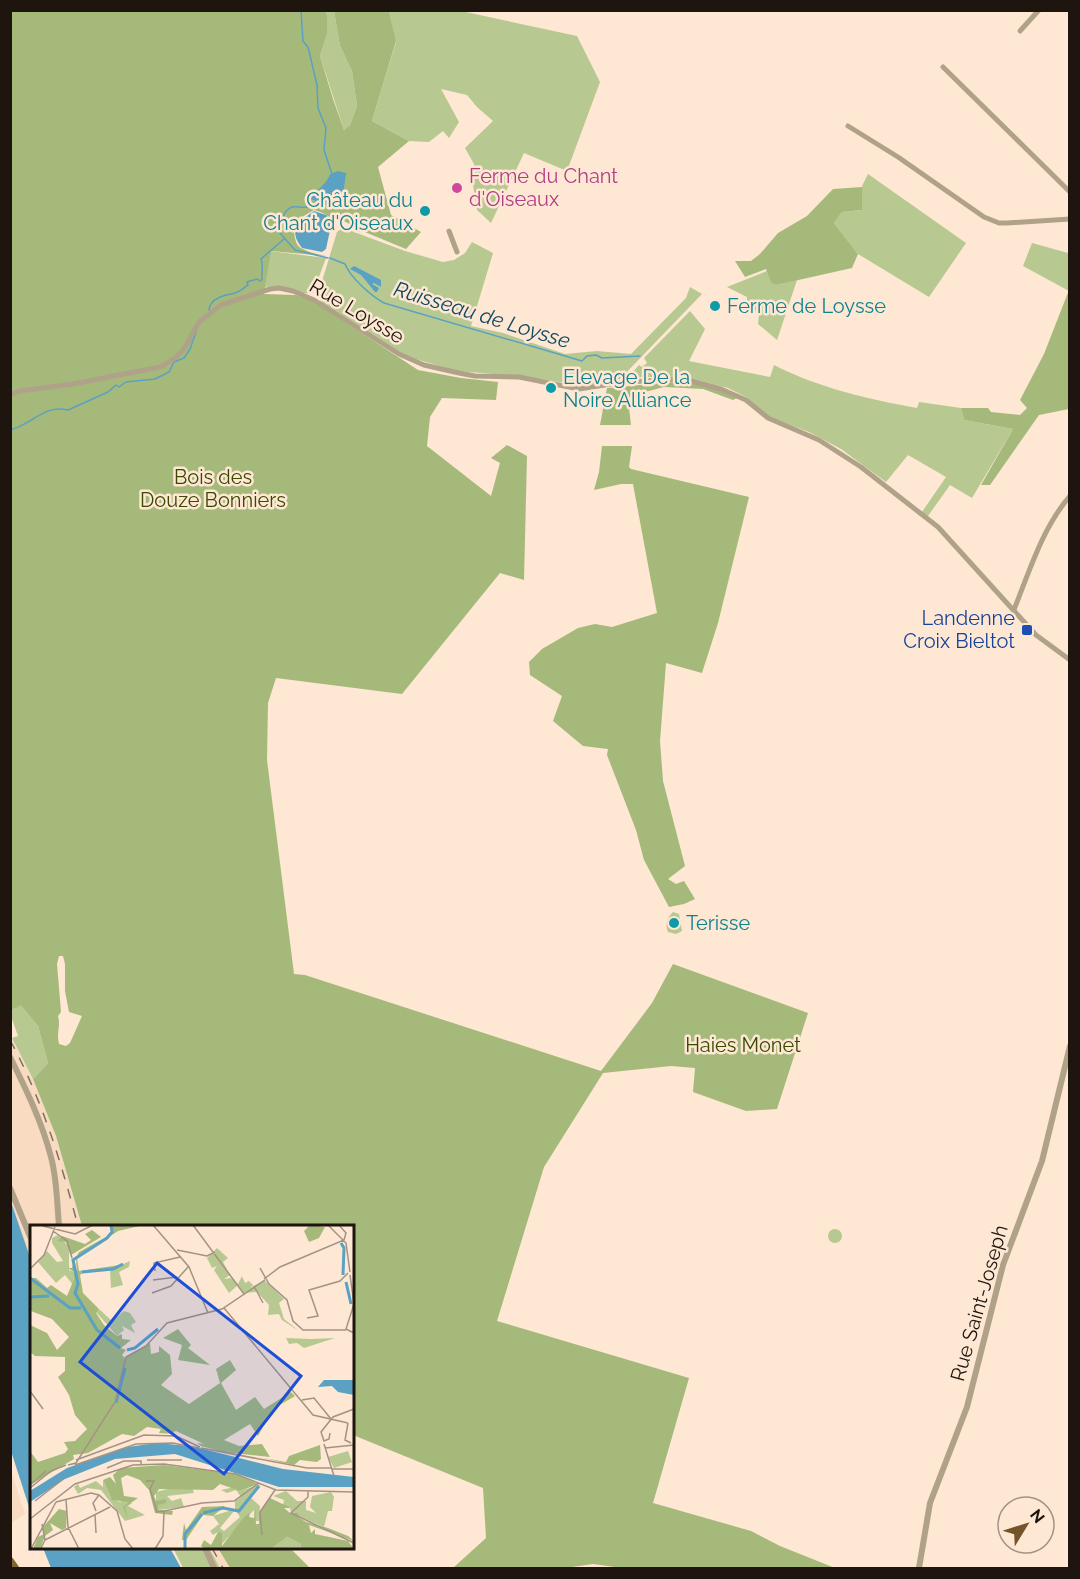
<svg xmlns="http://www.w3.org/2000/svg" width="1080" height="1579" font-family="Raleway,sans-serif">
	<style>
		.built { fill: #f8dbc1 }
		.green { fill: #b7c991 }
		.forest { fill: #a5b97b; fill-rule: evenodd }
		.water { fill: #5aa1c3 }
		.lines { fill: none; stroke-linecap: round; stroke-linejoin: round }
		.stream { stroke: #5aa1c3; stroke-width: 1.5 }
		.minor { stroke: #b0a289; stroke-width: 5 }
		.tertiary { stroke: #b0a289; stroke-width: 6 }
		.primary { stroke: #7e6534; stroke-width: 8 }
		.rail { stroke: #7f7063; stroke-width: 1.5; stroke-dasharray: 10 10; stroke-linecap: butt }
		.hotel-dot { fill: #d1479c; stroke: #fee7d3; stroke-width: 2 }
		.culture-dot { fill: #0f9aa8; stroke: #fee7d3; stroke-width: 2 }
		.transit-dot { fill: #1a4fb4; stroke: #fee7d3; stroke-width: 2 }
		.labels { text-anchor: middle; stroke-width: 5; stroke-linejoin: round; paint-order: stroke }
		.hotel-label { font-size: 20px; fill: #b23c85; stroke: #fee7d3; text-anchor: start }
		.culture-label { font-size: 20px; fill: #0d838f; stroke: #fee7d3; text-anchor: start }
		.street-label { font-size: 20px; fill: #1d150e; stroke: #fee7d3 }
		.park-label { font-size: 20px; fill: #394a00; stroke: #fee7d3 }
		.transit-label { font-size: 20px; fill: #164399; stroke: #fee7d3; text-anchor: end }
		.water-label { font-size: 21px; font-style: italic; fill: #104a62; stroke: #fee7d3 }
		.inset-river { fill: none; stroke: #5aa1c3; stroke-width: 3 }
		.inset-road { fill: none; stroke: #a49384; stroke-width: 1.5 }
		.view { fill: #1d4ed8; fill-opacity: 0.15; stroke: #1d4ed8; stroke-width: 3 }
		.inset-edge { fill: none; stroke: #1d150e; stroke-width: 3 }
	</style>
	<rect width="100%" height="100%" fill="#fee7d3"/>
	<!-- built -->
	<g class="built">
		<path d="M10,1035L33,1079L56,1136L82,1226H32L31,1260L11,1202Z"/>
		<path d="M11,1471L25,1514L11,1523H10Z"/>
		<path d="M208,1548H218L230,1568H219Z"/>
	</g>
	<!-- green -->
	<g class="green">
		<path d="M325,11H334L340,46L352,71L357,106L350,125L344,130L320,56L327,34V15Z"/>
		<path d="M389,11H461L577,36L600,82L567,171L524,153L491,223L477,210L473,185L474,164L465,148L493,121L477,107L467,95L441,89L459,122L449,138L443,131L429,142L409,141L372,121L396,42Z"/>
		<path d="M868,174L966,243L929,297L858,254L834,223L842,212L862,210V186Z"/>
		<path d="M341,229H346L405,251L443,262L454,260L465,253L472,242L493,253L471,326L503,333L565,354L597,351L631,354L686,298L690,287L702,294L620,379L586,386L521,376L456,371L416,359L393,349L321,303L319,291L337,232Z"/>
		<path d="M1032,243L1068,253L1069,248V291L1023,266Z"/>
		<path d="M270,251L326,258L313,293C296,295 281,285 265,287Z"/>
		<path d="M767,271L771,283L776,285L797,280L777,340L758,324L759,313L747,305V297L727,287Z"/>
		<path d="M690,311L705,329L689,361L770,377L774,365C819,388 868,399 917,408L919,402L961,408L964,420L1013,429L972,498L950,485L928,516L922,512L946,477L908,455L886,482L841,449L809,432L769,417L746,397L728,388L686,377H633L632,373L639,365L642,367L647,363L644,358Z"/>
		<path d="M673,912L679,914L682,931L676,934L668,932C665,925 667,918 673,912Z"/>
		<path d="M21,1004L38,1026L48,1063L33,1079L12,1038L18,1036L11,1016V1010Z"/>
		<circle cx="835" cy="1236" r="7"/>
		<path d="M173,1548H209L220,1568H183Z"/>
	</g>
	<!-- forest -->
	<g class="forest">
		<path d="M10,11H325L327,15V34L320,56L333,99L344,130L350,125L357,106L352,71L340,46L334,11H389L396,41L372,121L409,141L378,167L391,215L421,232L406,249L360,230L344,221L345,215H336L334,227C332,217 325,213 314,210C302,217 291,222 295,238C296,243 298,247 303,249C310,253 319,254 326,256L271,251L264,294L296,295L313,301L418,370L461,378L498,382L496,400L442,398L430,417L427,446L491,496L500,463L491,458L507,445L527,456L524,580L500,573L402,694L276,678L268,703L267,760L294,974L305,975L601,1071L652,1003L673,964L808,1013L777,1109L746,1111L693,1092L695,1068L671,1066L603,1073L544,1167L497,1321L689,1378L653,1503L751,1531L780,1546L835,1568H622L593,1564L565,1568H453L486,1538L483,1488L353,1435L352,1226H82L56,1136L33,1079L48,1063L38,1026L21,1005L11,1010ZM59,956H63L65,964V991L69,1012L82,1016L70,1043L66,1046L59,1044C56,1030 61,1028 58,1016L61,1012L57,964Z"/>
		<path d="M862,187V210L842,212L834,223L858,254L852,268L776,285L771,283L766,269L745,277L735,261H751L760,254L778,233L807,216L833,189Z"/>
		<path d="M1069,290V409L1039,415L990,485H981L1013,429L964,420L961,408H988L991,412L1020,415L1027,408L1020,400L1044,354Z"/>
		<path d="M685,381L716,389L737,398L733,400L703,389L664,387L641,393L629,408L631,425H600L607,388Z"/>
		<path d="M602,446H632L629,467L631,469L749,497L718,623L702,673L666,663L660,741L663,781L685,866L668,879L676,884L684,881L695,899L684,904L669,907L644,860L636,830L607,755L608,749L583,746L553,721L562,696L530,675L529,662L542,649L578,628L595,624L612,627L657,613L633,484H621L594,490L599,472Z"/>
		<path d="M218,1548H290L310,1568H230Z"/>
	</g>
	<!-- water -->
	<g class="water">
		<path d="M338,171L346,173L342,202L337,210L304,196L307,194L311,195C317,191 328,182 330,174Z"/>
		<path d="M314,211L326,215L332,221L326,249L322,252L302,248C287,229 300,221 314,211Z"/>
		<path d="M354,266L381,280V287L374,283L372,284L379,288L377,292H375L361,275L350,269Z"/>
		<path d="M11,1202L31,1260V1513L11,1451Z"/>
		<path d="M43,1548H170L181,1568H51Z"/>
	</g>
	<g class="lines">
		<!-- stream -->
		<g class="stream">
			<path d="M301,10L303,41L308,47L317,85L318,108L326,128L324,150L332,174"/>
			<path d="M307,207C301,208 297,206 292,207C283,210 280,225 279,232L295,250L328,258"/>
			<path d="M330,258L345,264C350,277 371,296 384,303L582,361L587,356L596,355L602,358L640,356"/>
			<path d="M209,310C210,298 225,295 235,293C239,292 244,288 248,285L247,282L257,279L260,281L262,279C261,271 264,266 261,259L284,239"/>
			<path d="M10,430C15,428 20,427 24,424C40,416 48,406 68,410L108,392L116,385L119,387L126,382L155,379L169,372L174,362L184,358L190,349L196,332"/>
		</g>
		<!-- minor -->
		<g class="minor">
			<path d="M1020,31L1039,10"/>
			<path d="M943,67L1070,192"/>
			<path d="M848,126L898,157L984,217L999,223H1007L1070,219"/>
			<path d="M449,231L457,252"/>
			<path d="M10,395L19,391L73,384L160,367L174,359L184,349L199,322L221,305L270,289L279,288L293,291L314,300L399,354L424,365L459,373L475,376L519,377L579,389L624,382L684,379L721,389L746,400L768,418L819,440L861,467L938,527L1036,635L1070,660"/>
			<path d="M1013,612C1029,573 1042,528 1070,496"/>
		</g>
		<!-- tertiary -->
		<g class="tertiary">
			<path d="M10,1057C26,1089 42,1122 51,1157C57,1179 57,1203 59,1226"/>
			<path d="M10,1188L32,1241"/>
			<path d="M205,1548L214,1568"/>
			<path d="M919,1568L930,1503L967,1407L1003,1265L1042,1161L1070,1046"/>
		</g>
		<!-- primary -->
		<path class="primary" d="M10,1561L15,1568"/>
		<!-- rail -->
		<g class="rail">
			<path d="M10,1040C42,1099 61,1162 78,1226"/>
			<path d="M212,1548L223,1568"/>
		</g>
	</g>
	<!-- markers -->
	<circle class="hotel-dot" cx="457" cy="188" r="6"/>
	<g class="culture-dot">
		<circle cx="425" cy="211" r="6"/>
		<circle cx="715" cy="306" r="6"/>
		<circle cx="551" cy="388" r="6"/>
		<circle cx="674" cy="923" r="6"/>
	</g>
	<rect class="transit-dot" x="1021" y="624" width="12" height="12" rx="3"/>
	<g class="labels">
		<!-- hotel labels -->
		<g class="hotel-label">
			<text x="469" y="183">Ferme du Chant<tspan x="469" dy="23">d'Oiseaux</tspan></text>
		</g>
		<!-- culture labels -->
		<g class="culture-label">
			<text x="413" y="207" text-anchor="end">Château du<tspan x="413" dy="23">Chant d'Oiseaux</tspan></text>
			<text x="727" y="313">Ferme de Loysse</text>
			<text x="563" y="384">Elevage De la<tspan x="563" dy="23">Noire Alliance</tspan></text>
			<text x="686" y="930">Terisse</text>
		</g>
		<!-- street labels -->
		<g class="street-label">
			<text transform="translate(357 311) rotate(31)" y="7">Rue Loysse</text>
			<text transform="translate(979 1303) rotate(-74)" y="7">Rue Saint-Joseph</text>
		</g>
		<!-- park labels -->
		<g class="park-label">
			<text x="213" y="484">Bois des<tspan x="213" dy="23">Douze Bonniers</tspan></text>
			<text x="743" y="1052">Haies Monet</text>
		</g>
		<!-- transit labels -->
		<g class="transit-label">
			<text x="1015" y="625">Landenne<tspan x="1015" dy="23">Croix Bieltot</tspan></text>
		</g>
		<!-- water labels -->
		<g class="water-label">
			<text transform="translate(482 315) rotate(17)" y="7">Ruisseau de Loysse</text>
		</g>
	</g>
	<!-- overview -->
	<g transform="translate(30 1225)">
		<rect width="324" height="324" fill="#fee7d3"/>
		<path d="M28,10L39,22V45L44,47L46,36L43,60L35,50L26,58L8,37L17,26L27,37L33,36L22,18V13ZM187,23L198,33L193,37L200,50L194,54L201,53L208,59L212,51L215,58L219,56L223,60L220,63L234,55L254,74L249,78L254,94L269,106L252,95L249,89L238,90L239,80L227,67L214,68L208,60L199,68L184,45L187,41L182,43L177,33ZM100,36L99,42L89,47L93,60L81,63L80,45ZM69,84L82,96L94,86L100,88L106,97L101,100L105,108L92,101L94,105L87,111L66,87ZM256,113L281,114L305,113L274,123L267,118L259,119ZM318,226L322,237L304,243L298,232ZM73,255L81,273L90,277L95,274L102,278L98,281L115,290L95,296L71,265L57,263L48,269L44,262L48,259L50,263L66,256L73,262ZM231,259L221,273L230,281L229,296H225L224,285L190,321L188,307L183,310L180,306L189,299L183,291L205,284V276L211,272L206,265L197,268L191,265L205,262L210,266ZM205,285L210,292L194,306L190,303ZM146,262L162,263L164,268L137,271L142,276L151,273L154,282L128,285L127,280L136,275L126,277V267ZM256,266L267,276H276V285L286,288L280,282L282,271L301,267L304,272L302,286H298L294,302L261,288L260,283L253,280L254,275L243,271ZM257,312L271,319V324H241Z" fill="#b7c991" fill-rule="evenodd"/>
		<path d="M80,0H114L88,6L47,33L49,46L90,40L86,45H57L50,50L53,68L69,84L66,88L74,100L87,111L92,109V114L101,115L91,123L96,125L92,130L95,133L120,118L121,129L129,127V121L140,130L142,149L131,160L159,179L190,158L186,144L200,135L206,145L191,158L206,185L225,172L234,184L261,167L265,171L243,184L228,211L220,199L194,215L209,221L232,219L240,232L193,227L171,221L167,218L174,219L146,206L143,207L145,209L129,208L131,204L117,202L104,211L92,209L58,228L43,230L44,234L0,260V226L8,237L35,228L38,224L34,217L45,216L57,204L45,190L39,170L28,152L35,146V132L5,131L0,127V100L17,108L27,125L39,112L22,94L1,86L0,53H6L17,63L21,60L37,71L44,54V47L38,43H42L44,34L47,48L46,33L49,27L76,12L81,7ZM280,0L295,2L289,13L279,17L274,6ZM62,5L71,12L41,30L36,17L27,16L32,11L55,19L61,15L55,9ZM148,104L161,120L158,123L180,140L148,135L152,120L133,113ZM290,220L291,234L287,237L270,235L264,240L233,233L256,237L259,231ZM134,240L207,249L228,259L210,266L190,259L183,265L129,264L124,271L126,276L136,274V278L128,280V285L143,286L142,290L125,288L119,265L110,255L97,250L91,253L94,271L108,273L95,282L98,295L93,282L99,277L82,275L73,255L80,252L86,259L83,250L91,243ZM240,273L261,283H254L260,288H268V292L276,297L298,303L318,311L324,316L279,300L281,308L285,304V309L318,316L324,324H271V319L257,312L241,324H175L171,321L174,315L181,320L188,307L192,308V321L214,292L220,288L219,292L224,293L225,284L226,299H229V287ZM195,281L183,291L173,290L156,315H152L154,298L156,305L172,282ZM29,284L37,286L36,303L32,305L20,298L23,305L15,311L10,324H3L8,312L14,309L13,302Z" fill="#a5b97b"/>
		<path d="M294,155H324V170L308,167L302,161L288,162ZM126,218L161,221L253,244L324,252V262H249L145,229L85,234L35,254L0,277V266L37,243L98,222Z" fill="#5aa1c3"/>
		<path class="inset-river" d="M81,0L82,7L77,13L43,35L48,59L45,68L67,105L90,123M311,18L314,23L313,50M52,47L83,44L93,39M0,53L40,83H51M316,57L321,79M0,72L19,71M97,125L105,123L128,104M86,178L95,143M173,288L193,283L209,286L229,261M155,324V309L172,289"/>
		<path class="inset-road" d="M123,0L159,42L178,88M163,0L214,69M298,0L316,18L320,47M13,1L45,9L63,0M23,6L37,16L42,33M147,25L177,31L185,27M230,43L239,59L257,75L263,96L273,105H316M0,44L14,30L25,2M125,46L124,38L150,32M320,50L324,79L316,104L324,108M234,54L250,42L314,15L316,8L309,0M123,55L147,52M224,61L233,78M122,68L141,61L158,42M194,83L283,190L318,198M277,93L288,91L279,65L310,56L318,48M0,166L13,184M272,175L284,173L301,194M318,198L315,215L321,218M300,208L299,214L294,216L291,207L303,192L324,184M294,219L304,251M171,223L277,243H301M295,223L324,220M46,235L114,210L146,211L170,222M117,235H152M38,240L46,238L85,177L96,132L116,121L137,98L192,84L235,55M45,240L106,219L143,218L169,223M77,243L94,236H111V239M302,244H324M116,256H124L120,264L127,287L134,286M0,260L16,246M0,263L21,246L36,240M278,266V272L261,288L324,318M36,275L38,302L49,324M5,276L32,255M26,277L61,268L69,270L87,286L95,314L103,324M66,286L63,278L69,270M65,289L66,308M0,294L45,259L103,240L134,239L206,249L246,265L323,267M232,310L230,287L245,265M15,315L80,282M11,323L15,315L12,299M1,324L26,277M125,324L133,311L134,286L172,278L204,276L229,258"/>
		<path class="view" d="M127,38L271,151L194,249L50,137Z"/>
		<rect width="324" height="324" class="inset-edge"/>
	</g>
	<!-- border -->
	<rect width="1080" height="1579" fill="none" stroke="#1d150e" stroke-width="24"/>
	<!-- north arrow -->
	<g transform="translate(1026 1525) rotate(52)"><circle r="28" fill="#fee7d3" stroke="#a49384" stroke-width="1.5"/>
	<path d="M0-4.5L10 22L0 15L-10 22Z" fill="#74542a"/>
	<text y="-9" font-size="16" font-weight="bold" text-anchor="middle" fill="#1d150e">N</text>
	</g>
</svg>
